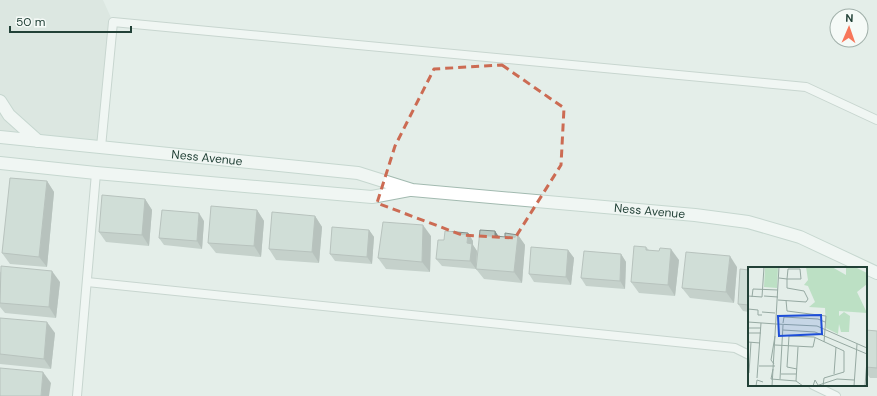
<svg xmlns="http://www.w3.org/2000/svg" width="877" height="396" font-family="'DM Sans',sans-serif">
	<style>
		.built { fill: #d2ded8 }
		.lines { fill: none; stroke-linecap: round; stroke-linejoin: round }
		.service-casing { stroke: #a6b7b0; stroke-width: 10 }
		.secondary-casing { stroke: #a2bab0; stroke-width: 14 }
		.service { stroke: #fff; stroke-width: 8 }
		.secondary { stroke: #fff; stroke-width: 12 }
		.wall { fill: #9fada7 }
		.shaded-wall { fill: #828d88 }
		.building { fill: #b9c9c2; stroke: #828d88 }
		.marked { fill: none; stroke: #cc6b53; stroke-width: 3; stroke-dasharray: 8 5; stroke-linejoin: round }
		.labels { text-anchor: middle; stroke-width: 3; stroke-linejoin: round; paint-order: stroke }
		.street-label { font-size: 12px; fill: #224137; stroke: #f5faf7 }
		.inset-road { fill: none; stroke: #96a9a2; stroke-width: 1 }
		.view { fill: #1d4ed8; fill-opacity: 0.15; stroke: #1d4ed8; stroke-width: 2 }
		.inset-edge { fill: none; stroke: #224137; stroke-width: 2 }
	</style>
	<rect width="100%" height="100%" fill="#e4eee9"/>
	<!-- built -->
	<path class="built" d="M0,0H103L113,22L101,147L0,137Z"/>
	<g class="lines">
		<!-- service casing -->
		<g class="service-casing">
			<g id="service">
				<path d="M101,147L113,22L806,87L877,120"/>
				<path d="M87,282L735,348L749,355"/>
				<path d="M813,385L836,396"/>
				<path d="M77,396L96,173"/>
			</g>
		</g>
		<!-- secondary casing -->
		<g class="secondary-casing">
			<g id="secondary">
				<path d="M0,101L9,115L38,141"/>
				<path id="s1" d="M0,137L358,173L412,190L695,215L748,222L800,237L877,273"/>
				<path d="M0,163L96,173L372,197L409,190"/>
			</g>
		</g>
		<!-- service -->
		<use href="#service" class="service"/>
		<!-- secondary -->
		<use href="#secondary" class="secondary"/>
	</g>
	<!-- wall -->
	<g class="wall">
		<path d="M47,181L54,192L47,267L10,264L2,253Z"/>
		<path d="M145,199L152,210L149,246L106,242L99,232Z"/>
		<path d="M257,210L264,221L261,257L216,253L208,243Z"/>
		<path d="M315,216L322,227L319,263L276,260L269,249Z"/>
		<path d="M204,221L202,249L164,245L159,238Z"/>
		<path d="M369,230L374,237L372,264L335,261L330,254Z"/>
		<path d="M495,231L499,237H505L518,235L525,245L522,283L484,279L476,269Z"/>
		<path d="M468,233L473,241V245L477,251L476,269L442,266L436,259Z"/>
		<path d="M431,236L430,272L386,269L378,258Z"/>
		<path d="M646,247L649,250L679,260L675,296L639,293L631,282Z"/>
		<path d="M568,250L574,258L571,285L534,282L529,274Z"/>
		<path d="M621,254L626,262L625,289L586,286L581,278Z"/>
		<path d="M737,267L734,303L690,298L682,288Z"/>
		<path d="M749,270V312L743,311L738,304Z"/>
		<path d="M0,272L60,282L56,318L5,313L0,307Z"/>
		<path d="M0,318L55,333L51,369L0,364Z"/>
		<path d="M866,330L877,331V378H870L866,372Z"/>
	</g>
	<!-- shaded-wall -->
	<g class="shaded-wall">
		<path d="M47,181L54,192L47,267L39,257Z"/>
		<path d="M145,199L152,210L149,246L142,235Z"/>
		<path d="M257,210L264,221L261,257L254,246Z"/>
		<path d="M199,213L204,221L202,249L197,241Z"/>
		<path d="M315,216L322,227L319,263L312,252Z"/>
		<path d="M423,225L431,236L430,272L422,262Z"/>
		<path d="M369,230L374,237L372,264L367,257Z"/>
		<path d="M495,231L502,242L495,236Z"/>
		<path d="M468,233L473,241V245L477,251L476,269L470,261L467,243Z"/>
		<path d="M518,235L525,245L522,283L514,272Z"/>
		<path d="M671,249L679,260L675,296L668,285Z"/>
		<path d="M568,250L574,258L571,285L566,277Z"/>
		<path d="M621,254L626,262L625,289L620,281Z"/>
		<path d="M730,256L737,267L734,303L726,292Z"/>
		<path d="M52,271L60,282L56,318L49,307Z"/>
		<path d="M47,322L55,333L51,369L44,359Z"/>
		<path d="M43,372L51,383L49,396H41Z"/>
	</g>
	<!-- building -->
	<g class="building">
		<path d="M10,178L47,181L39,257L2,253Z"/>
		<path d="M102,195L145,199L142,235L99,232Z"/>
		<path d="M211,206L257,210L254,246L208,243Z"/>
		<path d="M162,210L199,213L197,241L159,238Z"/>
		<path d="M272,212L315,216L312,252L269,249Z"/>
		<path d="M383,222L423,225L422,262L378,258Z"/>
		<path d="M332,227L369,230L367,257L330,254Z"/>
		<path d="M480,230L495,231V236L505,237V233L518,235L514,272L476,269Z"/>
		<path d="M445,231L468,233L467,243L472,244L470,261L436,259L438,240H444Z"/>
		<path d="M634,246L646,247V250L659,251L660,248L671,249L668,285L631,282Z"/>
		<path d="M531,247L568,250L566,277L529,274Z"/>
		<path d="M584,251L621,254L620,281L581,278Z"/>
		<path d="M686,252L730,256L726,292L682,288Z"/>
		<path d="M1,266L52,271L49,307L0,303Z"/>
		<path d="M740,269L749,270V305L738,304Z"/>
		<path d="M0,318L47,322L44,359L0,354Z"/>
		<path d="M866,330L877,331V368L866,367Z"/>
		<path d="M0,368L43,372L41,396H0Z"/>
	</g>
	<!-- marked area -->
	<path d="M0 0H877V396H0ZM502,65L564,108L561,165L515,238L462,235L377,203L395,146L434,69Z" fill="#e4eee9" fill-opacity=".55" fill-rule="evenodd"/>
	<path class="marked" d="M502,65L564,108L561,165L515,238L462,235L377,203L395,146L434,69Z"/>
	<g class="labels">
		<!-- street labels -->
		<g class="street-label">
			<text dy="4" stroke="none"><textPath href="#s1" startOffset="208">Ness Avenue</textPath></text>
			<text dy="4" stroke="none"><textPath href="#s1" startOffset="655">Ness Avenue</textPath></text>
		</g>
	</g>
	<!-- overview -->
	<g transform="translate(748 267)">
		<rect width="119" height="119" fill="#e4eee9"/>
		<path d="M17,0H30L29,21L16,20ZM58,0H84L98,8V0H107L119,6V17L109,25L119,46L91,44V49L96,45L102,49L101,65H93L91,57L90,67L78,61L77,41L61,40L67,35L60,19L56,18L60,13Z" fill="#bce0c4"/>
		<path class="inset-road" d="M0,29L14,30L16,0M16,29L30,30M4,30L5,22L30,23M30,33L58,35L60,32L56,24L39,21V12L40,2H52L53,12H39L31,11M38,33L39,44L78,49L76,75M0,42L10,43V48H14M14,45L27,46M0,55L28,57M35,56L36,50L70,52L77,55M28,57L69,59L119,81M0,61H13M35,63L67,65L119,87M0,66H13M0,75L12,76M27,78L65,80L67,71M26,97L23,93L27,69M11,99H27M25,102L23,112L48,114L55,119M49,102L39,100L41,69L66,70L96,84V105L76,111L75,119M1,106L3,75M33,107H48M86,107L88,80M9,111L13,56M32,112L35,58M48,114L50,80M8,119L9,113L15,115M24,119L31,0M65,119L67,113L70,118M68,119L89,112L106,113M86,119H107M106,119L109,77M117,119L119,93"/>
		<path class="view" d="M73,48L74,67L31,69L30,49Z"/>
		<rect width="119" height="119" class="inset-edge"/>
	</g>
	<!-- north arrow -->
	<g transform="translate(849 28) rotate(2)"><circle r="19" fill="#f5faf7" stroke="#a1b0aa"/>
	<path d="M0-3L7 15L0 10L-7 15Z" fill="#f7765a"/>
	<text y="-6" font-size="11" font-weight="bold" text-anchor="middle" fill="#224137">N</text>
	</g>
	<!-- scale -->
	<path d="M10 26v6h121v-6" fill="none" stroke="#224137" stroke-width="2"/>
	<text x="16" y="26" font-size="12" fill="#224137" stroke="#f5faf7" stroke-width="3" paint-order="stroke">50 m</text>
</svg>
